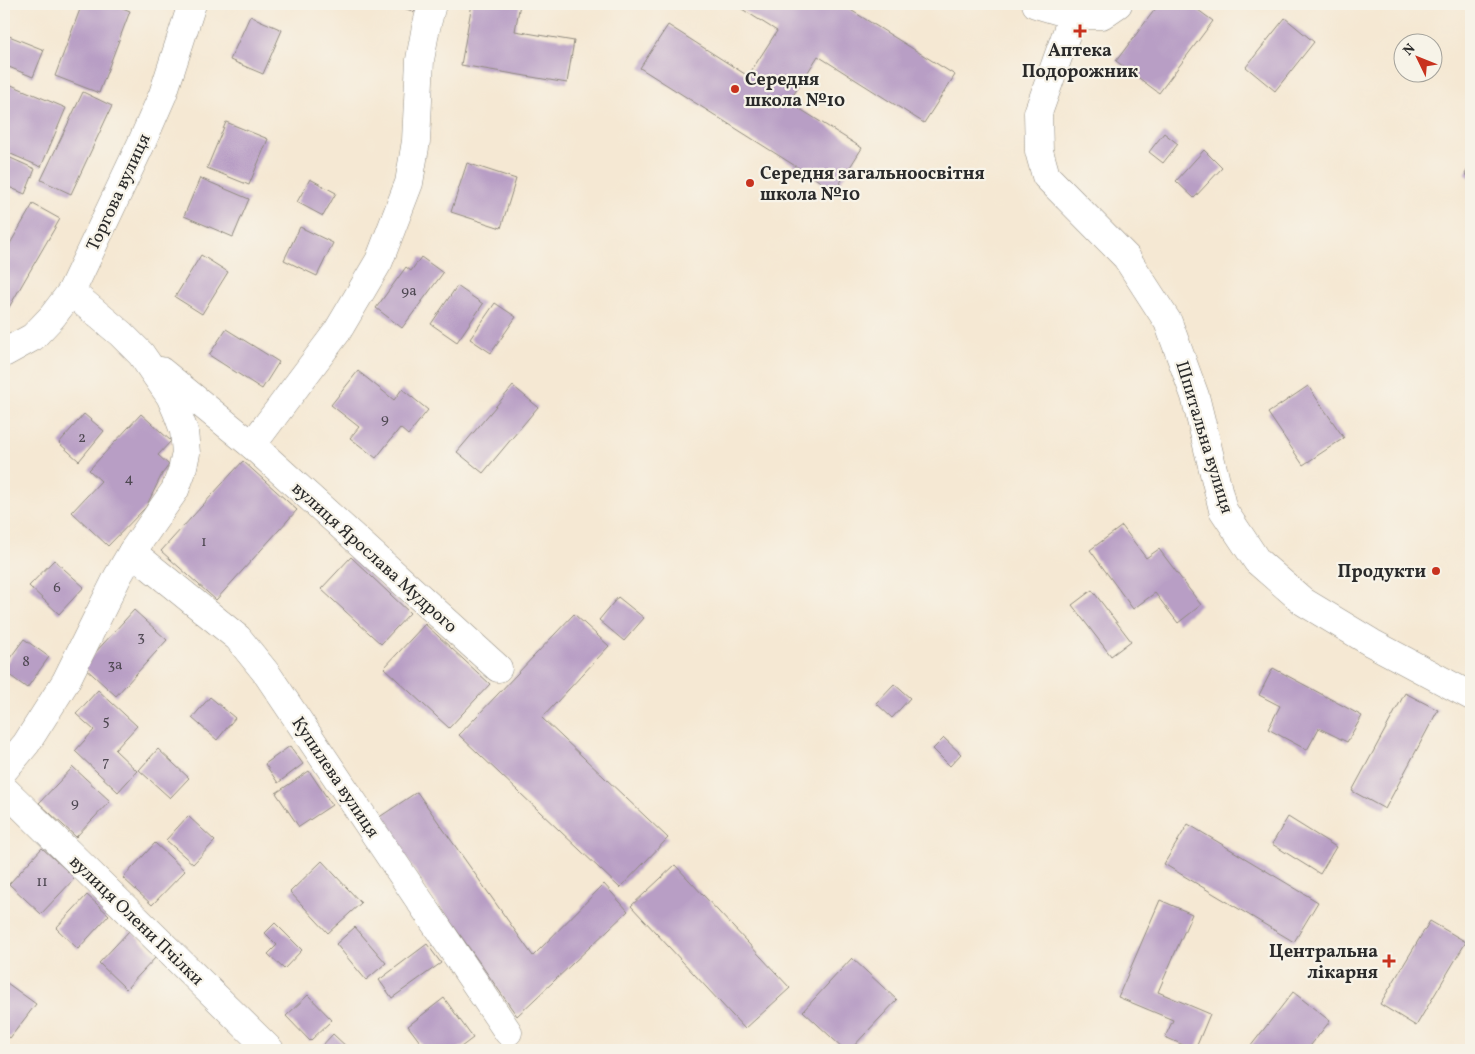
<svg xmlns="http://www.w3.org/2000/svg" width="1475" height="1054" font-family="Vollkorn,serif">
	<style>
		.building { fill: #b89ec5 }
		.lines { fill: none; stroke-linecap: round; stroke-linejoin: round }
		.minor-casing { stroke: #908a7f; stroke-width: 29 }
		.minor { stroke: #fff; stroke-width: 28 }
		.poi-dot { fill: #c8321e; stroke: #f7f3e8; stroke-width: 2 }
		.labels { text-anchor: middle; stroke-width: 4.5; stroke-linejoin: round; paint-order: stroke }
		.number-label { font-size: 15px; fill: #4e4852 }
		.poi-label { font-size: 18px; font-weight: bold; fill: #2b2b2b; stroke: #f7f3e8; text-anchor: start }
		.street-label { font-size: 18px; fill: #2b2b2b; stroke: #f7f3e8 }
	</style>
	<rect width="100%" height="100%" fill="#f7f3e8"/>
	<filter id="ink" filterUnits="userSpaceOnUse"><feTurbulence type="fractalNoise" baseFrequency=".02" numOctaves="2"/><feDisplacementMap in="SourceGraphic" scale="10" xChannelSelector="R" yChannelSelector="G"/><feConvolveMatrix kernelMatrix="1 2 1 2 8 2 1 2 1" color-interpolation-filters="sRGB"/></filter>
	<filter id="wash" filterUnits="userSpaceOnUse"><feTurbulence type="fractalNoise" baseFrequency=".0096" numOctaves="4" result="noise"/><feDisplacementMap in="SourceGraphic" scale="20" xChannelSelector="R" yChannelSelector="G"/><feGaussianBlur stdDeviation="1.12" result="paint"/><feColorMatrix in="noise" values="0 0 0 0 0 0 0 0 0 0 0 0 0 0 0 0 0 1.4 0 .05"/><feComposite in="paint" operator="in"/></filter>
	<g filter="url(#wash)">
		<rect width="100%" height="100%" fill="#f5e8d3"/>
		<g id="blocks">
			<!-- building -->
			<g class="building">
				<path d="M82,4H113L130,11L99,93L55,76Z"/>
				<path d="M392,4H418L415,12Z"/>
				<path d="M472,4H520L515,31L574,41L567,83L461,65Z"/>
				<path d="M734,4H841L955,75L924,123L818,56L789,102L862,148L835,191L640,68L668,25L748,76L777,31Z"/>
				<path d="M1159,4H1190L1213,21L1159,93L1116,61Z"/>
				<path d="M250,16L282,30L263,74L230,60Z"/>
				<path d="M1285,18L1314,42L1275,91L1246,67Z"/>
				<path d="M4,34L44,50L33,77L4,65Z"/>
				<path d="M4,82L66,108L41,167L4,151Z"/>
				<path d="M83,92L112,106L71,194L41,180Z"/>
				<path d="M226,122L268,139L249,185L207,168Z"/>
				<path d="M1164,133L1178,144L1163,163L1149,152Z"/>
				<path d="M1204,150L1222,168L1194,198L1176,181Z"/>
				<path d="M4,155L35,169L25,194L4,185Z"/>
				<path d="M467,163L516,179L501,228L451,212Z"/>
				<path d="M1471,164V178L1465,174Z"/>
				<path d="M200,178L249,199L233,237L184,216Z"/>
				<path d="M310,179L336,193L323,216L297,202Z"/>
				<path d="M33,204L60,219L4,316V254Z"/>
				<path d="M300,227L333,243L317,276L284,260Z"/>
				<path d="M201,255L228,272L202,314L175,297Z"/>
				<path d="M421,257L443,273L402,328L376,308L406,267L411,271Z"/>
				<path d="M457,286L483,304L457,342L431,324Z"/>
				<path d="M495,303L516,317L491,353L470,339Z"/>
				<path d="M226,329L279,362L262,389L209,355Z"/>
				<path d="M358,371L394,400L402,389L428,410L408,435L400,428L376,458L350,438L359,427L331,405Z"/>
				<path d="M513,386L538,407L483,473L457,452Z"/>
				<path d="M1308,386L1344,438L1303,465L1268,413Z"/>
				<path d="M84,414L104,431L79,461L59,443Z"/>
				<path d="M141,414L171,441L158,455L169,465L162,474L146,507L108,546L72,512L101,481L89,470Z"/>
				<path d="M243,461L297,510L216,600L161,551Z"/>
				<path d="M1122,526L1146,558L1159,549L1201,605L1178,623L1155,593L1133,609L1090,550Z"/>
				<path d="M351,557L410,613L381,644L321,589Z"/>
				<path d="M54,560L84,587L59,614L29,586Z"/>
				<path d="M1092,590L1131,641L1111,656L1072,605Z"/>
				<path d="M618,597L644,618L624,641L599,620Z"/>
				<path d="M134,610L167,640L116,696L83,666Z"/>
				<path d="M574,614L609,646L542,718L668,838L620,888L459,735Z"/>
				<path d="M425,624L490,684L449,728L384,668Z"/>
				<path d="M24,639L49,657L27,688L4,671V666Z"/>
				<path d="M1273,668L1362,716L1347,742L1319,728L1307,750L1268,729L1280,706L1259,695Z"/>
				<path d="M894,684L910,698L892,718L876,703Z"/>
				<path d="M98,690L137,726L115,750L137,771L118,792L75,751L94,730L76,714Z"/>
				<path d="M1405,693L1438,710L1385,809L1352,791Z"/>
				<path d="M210,697L235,718L217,740L192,718Z"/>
				<path d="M944,738L961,754L950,766L933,749Z"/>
				<path d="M290,746L303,764L278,783L265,764Z"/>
				<path d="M158,749L189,778L170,798L139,770Z"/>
				<path d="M73,767L110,801L76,837L39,803Z"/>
				<path d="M309,771L332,805L299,827L276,793Z"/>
				<path d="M417,792L533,956L604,884L628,911L517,1016L378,818Z"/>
				<path d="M188,816L215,841L193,864L166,840Z"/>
				<path d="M1288,817L1336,847L1320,874L1272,844Z"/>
				<path d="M1188,824L1318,902L1294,942L1164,864Z"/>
				<path d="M155,843L185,871L152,905L123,878Z"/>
				<path d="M42,848L75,878L41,914L9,884Z"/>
				<path d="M322,861L361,903L328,933L290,892Z"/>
				<path d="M675,865L790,988L745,1029L631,906Z"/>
				<path d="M87,895L109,915L78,949L56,928Z"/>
				<path d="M1160,900L1192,914L1158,992L1210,1014L1195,1050L1165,1037L1173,1020L1118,997Z"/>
				<path d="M1430,921L1466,942L1416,1026L1380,1004Z"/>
				<path d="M275,923L302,950L284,969L268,954L277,945L265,933Z"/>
				<path d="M355,927L386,963L366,980L336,944Z"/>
				<path d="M130,930L157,956L126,989L99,963Z"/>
				<path d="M427,944L441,963L392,998L379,980Z"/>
				<path d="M852,958L897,1000L850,1050H845L803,1011Z"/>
				<path d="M7,983L36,1004L10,1038L4,1034V988Z"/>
				<path d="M1293,992L1330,1021L1307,1050H1254L1250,1047Z"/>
				<path d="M308,995L332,1020L310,1041L286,1016Z"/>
				<path d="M444,998L473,1038L457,1050H426L408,1026Z"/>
				<path d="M333,1034L350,1050H318Z"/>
			</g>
		</g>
	</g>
	<g filter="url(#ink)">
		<use href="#blocks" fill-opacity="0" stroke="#908a7f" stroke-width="1"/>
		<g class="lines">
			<!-- minor casing -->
			<g class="minor-casing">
				<g id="minor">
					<path d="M1036,4L1073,15H1102L1118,4"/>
					<path d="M1073,15L1038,113L1039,151L1046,176L1126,257L1168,322L1195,396L1223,510L1257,561L1304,602L1372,643L1471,696"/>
					<path d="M4,353L33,337L52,317L71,292L142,142L163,94L192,4"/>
					<path d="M161,371L252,445L498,668"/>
					<path d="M252,445L337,332L379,261L409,183L416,141L420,60L425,32L432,4"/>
					<path d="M132,552L238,638L267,674L508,1032"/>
					<path d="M4,770L26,744L66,681L118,576L132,552L175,490L182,471L186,453L184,431L177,412L170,396L141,354L121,334L71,292"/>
					<path d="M4,789L270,1050"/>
				</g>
			</g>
			<!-- minor -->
			<use href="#minor" class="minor"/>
		</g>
	</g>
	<!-- markers -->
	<g class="poi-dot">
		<path d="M1077.5 23.5h5v5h5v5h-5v5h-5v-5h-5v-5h5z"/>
		<circle cx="735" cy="89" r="5"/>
		<circle cx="750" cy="183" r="5"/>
		<circle cx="1436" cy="571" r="5"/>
		<path d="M1386.5 953.5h5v5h5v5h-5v5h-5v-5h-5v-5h5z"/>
	</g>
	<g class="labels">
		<!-- number labels -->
		<g class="number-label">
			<text x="409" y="295">9а</text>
			<text x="385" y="423">9</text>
			<text x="82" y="442">2</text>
			<text x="129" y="483">4</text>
			<text x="204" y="546">1</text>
			<text x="57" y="592">6</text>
			<text x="141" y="641">3</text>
			<text x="26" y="666">8</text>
			<text x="115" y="669">3а</text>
			<text x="106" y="725">5</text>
			<text x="106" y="766">7</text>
			<text x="75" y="807">9</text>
			<text x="42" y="886">11</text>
		</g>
		<!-- poi labels -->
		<g class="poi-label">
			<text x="1080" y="56" text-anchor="middle">Аптека<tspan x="1080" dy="21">Подорожник</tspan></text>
			<text x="745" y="85">Середня<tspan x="745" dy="21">школа №10</tspan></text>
			<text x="760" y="179">Середня загальноосвітня<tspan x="760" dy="21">школа №10</tspan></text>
			<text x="1426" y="577" text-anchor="end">Продукти</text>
			<text x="1378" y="957" text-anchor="end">Центральна<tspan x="1378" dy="21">лікарня</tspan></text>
		</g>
		<!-- street labels -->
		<g class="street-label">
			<text transform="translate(118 192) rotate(-65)" y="6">Торгова вулиця</text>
			<text transform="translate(1205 437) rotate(73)" y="6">Шпитальна вулиця</text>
			<text transform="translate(375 557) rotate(42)" y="6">вулиця Ярослава Мудрого</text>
			<text transform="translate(336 777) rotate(56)" y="6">Купилева вулиця</text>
			<text transform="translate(137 920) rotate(44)" y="6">вулиця Олени Пчілки</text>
		</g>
	</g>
	<!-- margin -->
	<rect width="1475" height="1054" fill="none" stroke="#f7f3e8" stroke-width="20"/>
	<!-- north arrow -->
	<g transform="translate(1418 58) rotate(313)"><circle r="24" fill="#f7f3e8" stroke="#a5a39c"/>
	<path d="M0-4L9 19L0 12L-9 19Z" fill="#c8321e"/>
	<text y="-8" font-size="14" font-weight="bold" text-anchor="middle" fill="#2b2b2b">N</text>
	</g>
</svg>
